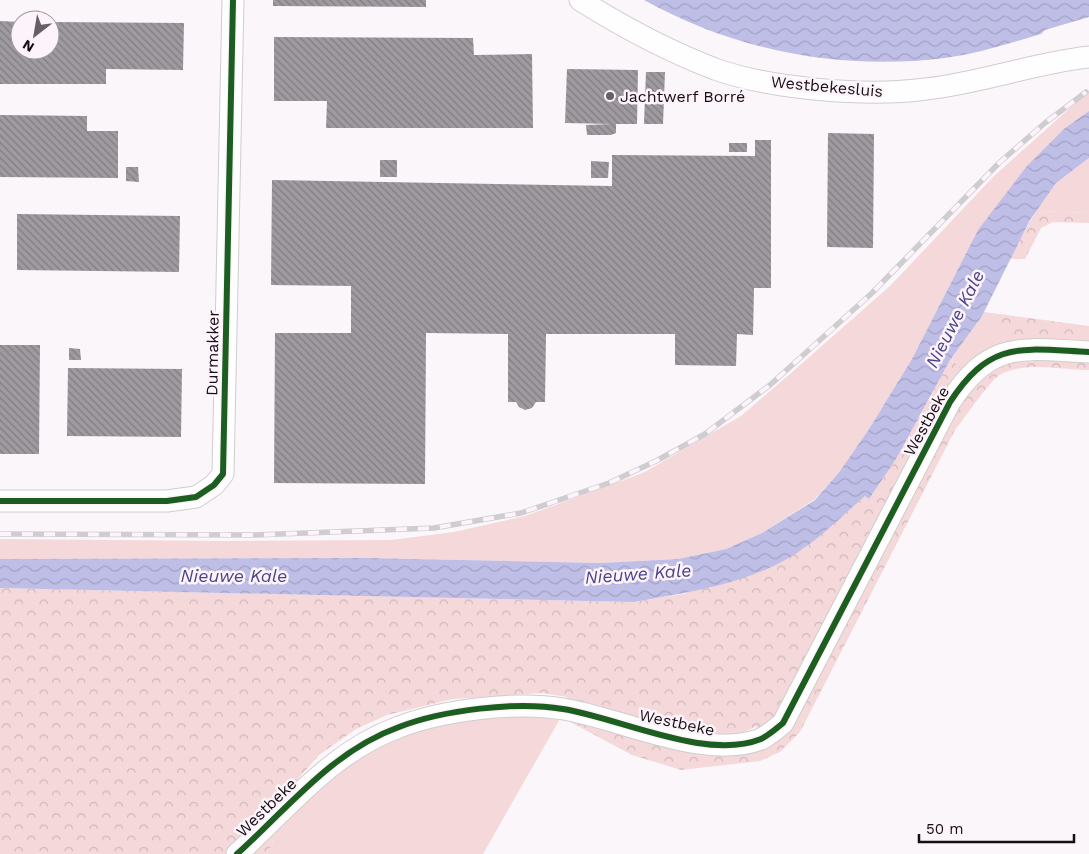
<svg xmlns="http://www.w3.org/2000/svg" width="1089" height="854" font-family="'Work Sans',sans-serif">
	<style>
		.green { fill: #f4d8da }
		.forest { fill: url(#forest-crowns); fill-rule: evenodd }
		.water { fill: url(#water-waves) }
		.building { fill: url(#building-back-hatch) }
		.lines { fill: none; stroke-linecap: round; stroke-linejoin: round }
		.street-casing { stroke: #d2ccd1; stroke-width: 23 }
		.street { stroke: #fefefe; stroke-width: 21 }
		.rail-casing { stroke: #cfcdcf; stroke-width: 5.5 }
		.rail { stroke: #fdf4fb; stroke-width: 4; stroke-dasharray: 11; stroke-linecap: butt }
		.cycleway-casing { stroke: #fdf4fb; stroke-width: 9 }
		.cycleway { stroke: #1b5e20; stroke-width: 6 }
		.poi-dot { fill: #665f64; stroke: #fdf4fb; stroke-width: 2 }
		.labels { text-anchor: middle; stroke-width: 5; stroke-linejoin: round; paint-order: stroke }
		.street-label { font-size: 16px; fill: #150e13; stroke: #fdf4fb }
		.poi-label { font-size: 16px; fill: #150e13; stroke: #fdf4fb; text-anchor: start }
		.water-label { font-size: 18px; font-style: italic; fill: #494488; stroke: #fdf4fb }
	</style>
	<defs>
		<pattern id="forest-crowns" width="20" height="18" patternUnits="userSpaceOnUse" patternTransform="scale(1.25)"><rect width="20" height="18" fill="#f4d8da"/><path d="M2 6a3 3 0 1 1 6 0M12 15a3 3 0 1 1 6 0" fill="none" stroke="#d0b8ba"/></pattern>
		<pattern id="water-waves" width="16" height="10" patternUnits="userSpaceOnUse" patternTransform="scale(1.25)"><rect width="16" height="10" fill="#bfbee6"/><path d="M0 5q4-4 8 0t8 0" fill="none" stroke="#a3a2c4"/></pattern>
		<pattern id="building-back-hatch" width="6" height="6" patternUnits="userSpaceOnUse" patternTransform="scale(1.25)"><rect width="6" height="6" fill="#9e9aa0"/><path d="M-1 5l2 2M0 0l6 6M5-1l2 2" fill="none" stroke="#807c81"/></pattern>
	</defs>
	<rect width="100%" height="100%" fill="#fbf6fa"/>
	<!-- green -->
	<g class="green">
		<path d="M1089,91V111L1065,128L978,230L912,359L869,429L840,471L815,499L762,533L726,549L678,559L600,563L367,558L0,559V539L223,541L391,540L454,532L525,516L643,473L741,416L790,374L891,285L994,176Z"/>
		<path d="M1089,158V213L1036,211L1056,183Z"/>
		<path d="M982,316C1003,323 1008,340 1011,361L978,379L950,360Z"/>
		<path d="M468,716L561,717L483,854H266L274,842L268,835L317,783L385,737Z"/>
	</g>
	<!-- forest -->
	<g class="forest">
		<path d="M1036,211L1089,213V223L1053,222L1041,228L1025,259H1009Z"/>
		<path d="M984,312L1089,326V370C1062,370 1027,361 1001,374C991,379 964,419 955,430L800,732L780,752L760,761L681,770L632,755L561,717L567,697L542,693L453,699L387,715L356,729L319,755L258,825L274,842L266,854H0V588L634,602L683,594L803,549L865,496L869,499L896,459L950,360L978,379L1011,361C1008,340 1003,324 982,316ZM666,722C696,733 727,745 756,726L761,745L655,740Z"/>
	</g>
	<!-- water -->
	<g class="water">
		<path d="M644,0H1089V17L1045,30L1041,34C1010,43 977,54 945,58C840,71 736,51 644,0Z"/>
		<path d="M1089,111V158L1056,183L1030,220L982,316L950,360L896,459L869,499L865,496C845,513 826,533 804,548C756,583 691,592 634,602L0,588V559L367,558L600,563L678,559L726,549L762,533L815,500L840,471L869,429L912,359L978,230L1027,166L1065,128Z"/>
	</g>
	<!-- building -->
	<g class="building">
		<path d="M273,0H426V7L273,6Z"/>
		<path d="M0,21L20,22V50H50V22L184,23L183,70L106,69V84H0Z"/>
		<path d="M274,37L473,38L474,55L532,54L533,128H326L327,101H274Z"/>
		<path d="M567,69L638,70L637,124H616V133L611,135H587L586,125L612,124L565,123Z"/>
		<path d="M646,72H665L663,124H644Z"/>
		<path d="M0,115L87,116V131H118V178L0,177Z"/>
		<path d="M828,133L874,134L873,248L827,247Z"/>
		<path d="M755,140H771V288H754L753,335L737,334L736,366L675,365V334H546L545,402H536L532,408L525,410L519,407L516,402H508V334L426,333L425,484L274,483L275,333H351V286L271,285L272,180L612,186V155L755,156Z"/>
		<rect x="729" y="143" width="18" height="9"/>
		<rect x="380" y="160" width="17" height="17"/>
		<path d="M591,161L609,162L608,178H591Z"/>
		<path d="M126,167H138L139,182L126,181Z"/>
		<path d="M17,214L180,216L179,272L17,270Z"/>
		<path d="M0,345H40L39,454H0Z"/>
		<path d="M69,348L80,349L81,360H69Z"/>
		<path d="M68,368L182,369L181,437L67,436Z"/>
	</g>
	<g class="lines">
		<!-- street casing -->
		<g class="street-casing">
			<g id="street">
				<path d="M580,0C623,27 668,51 715,69C771,89 867,97 926,89C981,83 1034,63 1089,57"/>
				<path d="M0,501H167L196,497L214,485L223,474L233,0"/>
				<path d="M237,854C288,808 332,751 399,727C443,710 516,701 563,709C620,718 706,761 761,739C769,735 776,729 783,723L950,402C991,339 1022,349 1089,352"/>
			</g>
		</g>
		<!-- street -->
		<use href="#street" class="street"/>
		<!-- rail casing -->
		<g class="rail-casing">
			<path id="rail" d="M0,534L255,535L434,528L521,513L609,483L656,461L705,434L770,385L872,293L999,163L1045,123L1086,92"/>
		</g>
		<!-- rail -->
		<use href="#rail" class="rail"/>
		<!-- cycleway casing -->
		<g class="cycleway-casing">
			<g id="cycleway">
				<path d="M0,501H167L196,497L214,485L223,474L233,0"/>
				<path d="M237,854C288,808 332,751 399,727C443,710 516,701 563,709C620,718 706,761 761,739C769,735 776,729 783,723L950,402C991,339 1022,349 1089,352"/>
			</g>
		</g>
		<!-- cycleway -->
		<use href="#cycleway" class="cycleway"/>
	</g>
	<!-- markers -->
	<circle class="poi-dot" cx="610" cy="96" r="5"/>
	<g class="labels">
		<!-- street labels -->
		<g class="street-label">
			<text transform="translate(827 86) rotate(5)" y="6">Westbekesluis</text>
			<text transform="translate(212 353) rotate(-89)" y="6">Durmakker</text>
			<text transform="translate(926 421) rotate(-61)" y="6">Westbeke</text>
			<text transform="translate(677 722) rotate(12)" y="6">Westbeke</text>
			<text transform="translate(266 807) rotate(-44)" y="6">Westbeke</text>
		</g>
		<!-- poi labels -->
		<g class="poi-label">
			<text x="620" y="102">Jachtwerf Borré</text>
		</g>
		<!-- water labels -->
		<g class="water-label">
			<text transform="translate(955 319) rotate(-63)" y="6">Nieuwe Kale</text>
			<text transform="translate(638 574) rotate(-4)" y="6">Nieuwe Kale</text>
			<text x="234" y="582">Nieuwe Kale</text>
		</g>
	</g>
	<!-- north arrow -->
	<g transform="translate(35 35) rotate(211)"><circle r="24" fill="#fdf4fb" stroke="#a0989e"/>
	<path d="M0-4L9 19L0 12L-9 19Z" fill="#665f64"/>
	<text y="-8" font-size="14" font-weight="bold" text-anchor="middle" fill="#150e13">N</text>
	</g>
	<!-- scale -->
	<path d="M919 834v8h155v-8" fill="none" stroke="#150e13" stroke-width="2.5"/>
	<text x="926" y="834" font-size="15" fill="#150e13" stroke="#fdf4fb" stroke-width="4" paint-order="stroke">50 m</text>
</svg>
